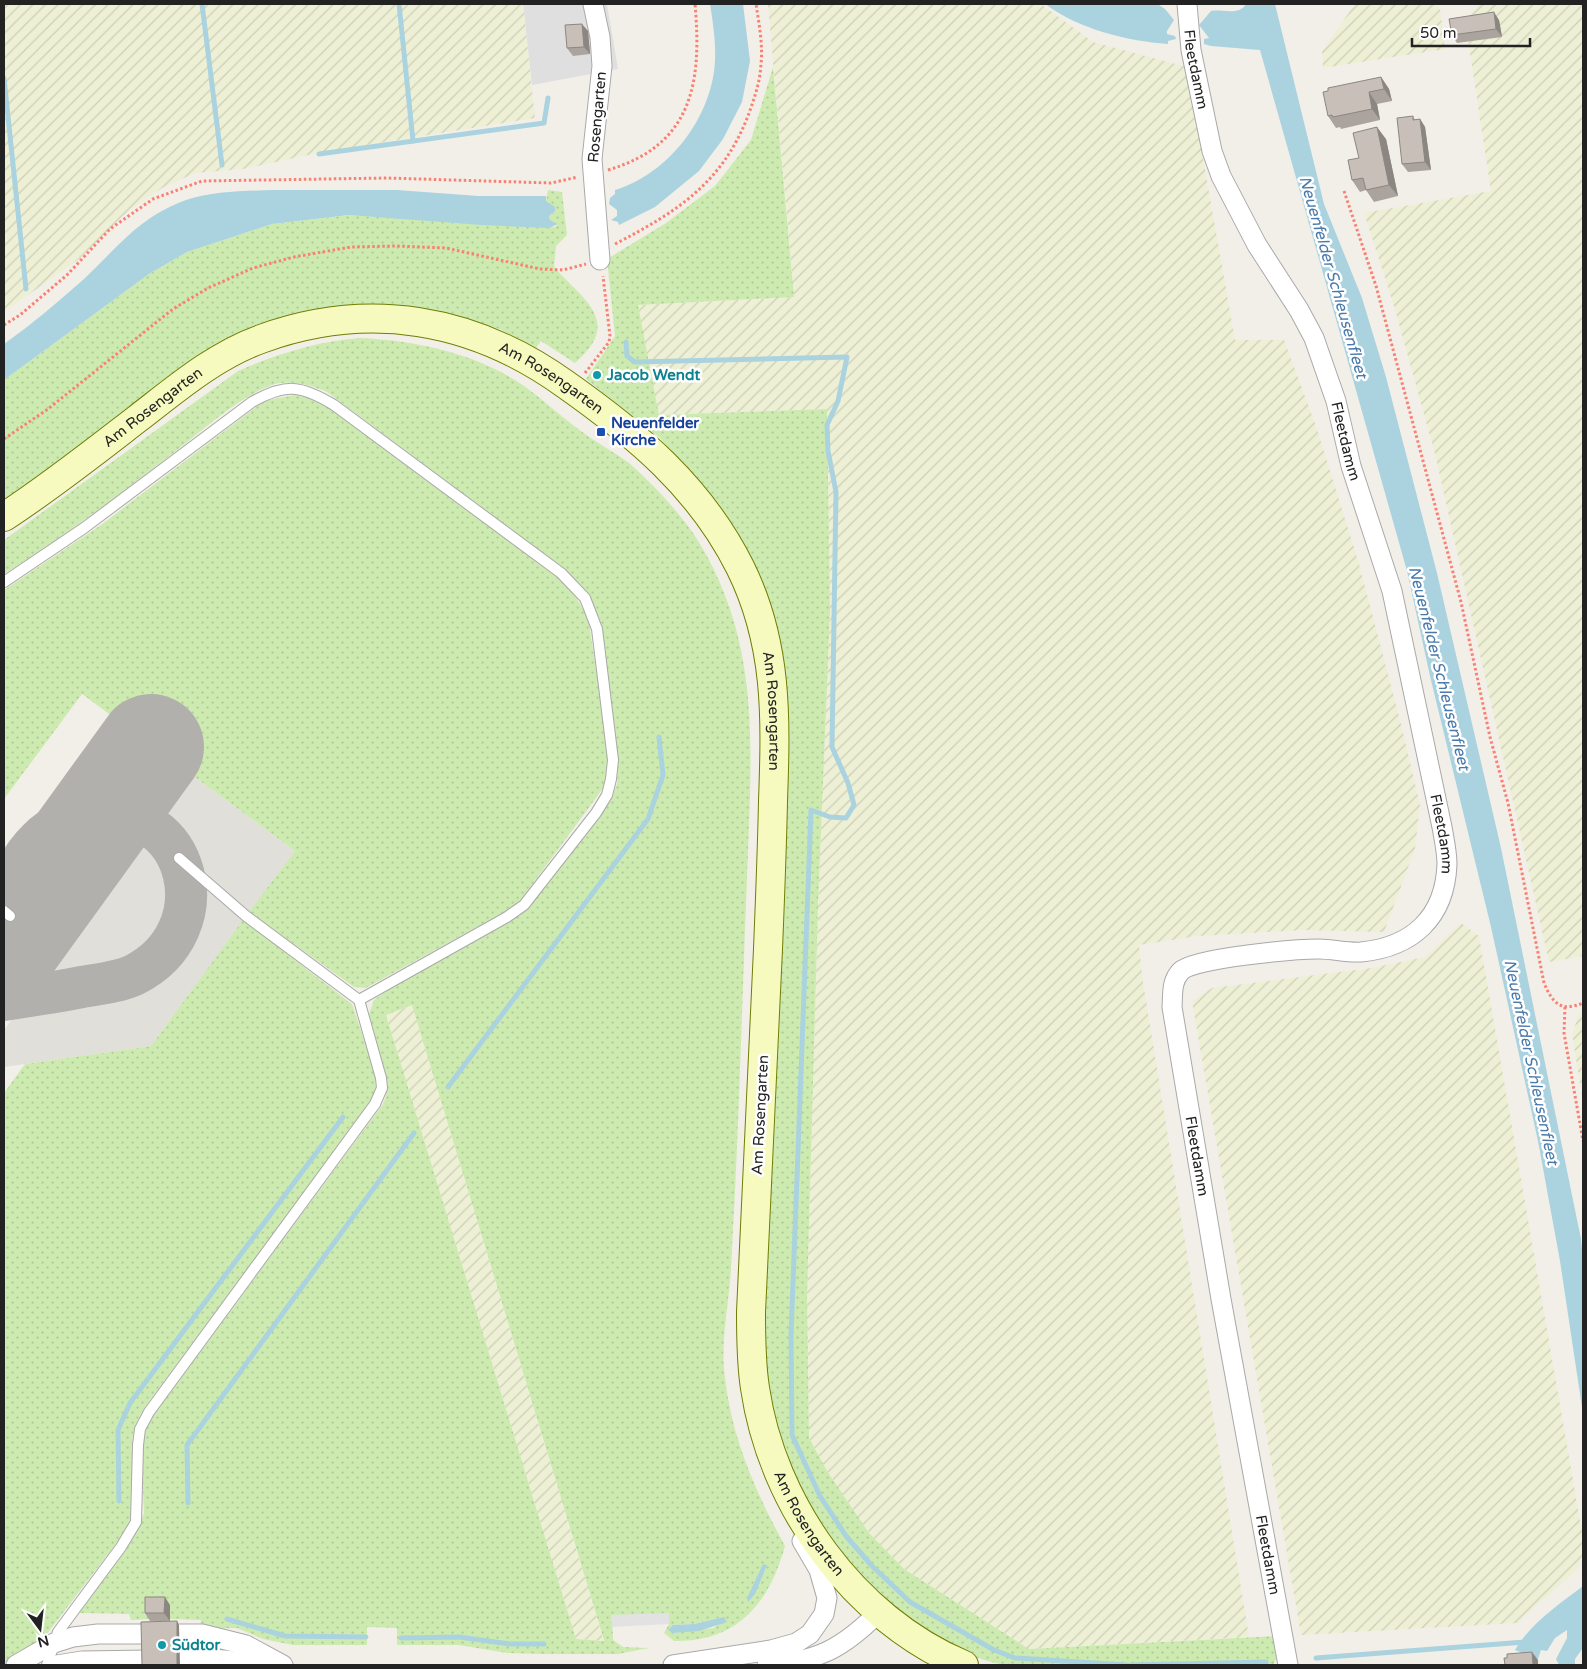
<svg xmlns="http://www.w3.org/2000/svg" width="1587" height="1669" font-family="'Varela Round',sans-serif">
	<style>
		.residential { fill: #e0dfdf }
		.airport { fill: #e1dfda }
		.farmland { fill: url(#farmland-furrows) }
		.grass { fill: url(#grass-dots); fill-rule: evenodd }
		.parking { fill: #e2e2e2 }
		.water { fill: #aad3df }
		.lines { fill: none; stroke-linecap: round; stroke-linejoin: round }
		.stream { stroke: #aad3df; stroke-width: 5 }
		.taxiway { stroke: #b1b0ac; stroke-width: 42 }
		.runway { stroke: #b1b0ac; stroke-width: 106 }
		.lane-casing { stroke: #a9a9a9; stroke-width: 12 }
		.street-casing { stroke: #a9a9a9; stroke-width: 21 }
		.secondary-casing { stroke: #707d05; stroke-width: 30 }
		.path { stroke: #fa8072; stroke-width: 3; stroke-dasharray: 2.5 2.5; stroke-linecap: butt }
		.lane { stroke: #fff; stroke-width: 10 }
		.street { stroke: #fff; stroke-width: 19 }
		.secondary { stroke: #f7fabf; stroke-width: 28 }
		.wall { fill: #aba49e }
		.shaded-wall { fill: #8b8681 }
		.building { fill: #c7bfb8; stroke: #8b8681 }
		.culture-dot { fill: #0f9aa8; stroke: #fff; stroke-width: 2 }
		.transit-dot { fill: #1a4fb4; stroke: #fff; stroke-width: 2 }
		.labels { text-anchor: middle; stroke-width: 5; stroke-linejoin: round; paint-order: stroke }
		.street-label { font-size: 15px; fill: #222; stroke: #fff }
		.culture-label { font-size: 15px; font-weight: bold; fill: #0d838f; stroke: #fff; text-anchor: start }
		.transit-label { font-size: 15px; font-weight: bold; fill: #164399; stroke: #fff; text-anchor: start }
		.water-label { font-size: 16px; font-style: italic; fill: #4a7aab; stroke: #fff }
	</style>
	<defs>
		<pattern id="farmland-furrows" width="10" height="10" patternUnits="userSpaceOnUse" patternTransform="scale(1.25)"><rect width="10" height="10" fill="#eef0d5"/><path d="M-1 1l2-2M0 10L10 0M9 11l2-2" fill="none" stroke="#ccceb7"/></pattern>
		<pattern id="grass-dots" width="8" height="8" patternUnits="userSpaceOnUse" patternTransform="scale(1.25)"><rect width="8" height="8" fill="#cdebb0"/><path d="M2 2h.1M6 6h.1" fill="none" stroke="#b0c997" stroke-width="1.8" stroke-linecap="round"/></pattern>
	</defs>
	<rect width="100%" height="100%" fill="#f2efe9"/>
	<!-- residential -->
	<path class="residential" d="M523,4H607L618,69L532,85Z"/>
	<!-- airport -->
	<path class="airport" d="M193,776L295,851L151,1046L4,1067V1030Z"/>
	<!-- farmland -->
	<g class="farmland">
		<path d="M4,4H523L535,118L322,152L243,169L195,173L162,188L127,212L79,259L4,312Z"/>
		<path d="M768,4H1041L1093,42L1187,67L1235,340H1284L1316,426L1359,564L1401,724L1420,805L1415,849L1384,932L1303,930L1199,936L1139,945L1142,976L1249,1637L1029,1649L904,1569L869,1533L827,1471L809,1438L807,1296L818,905L830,611L827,409L659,415L637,305L794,297Z"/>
		<path d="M1355,4H1434L1440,9L1445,49L1323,68L1322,51Z"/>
		<path d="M1479,4H1583V956L1549,962L1435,454L1394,306L1364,213L1491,191L1465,20Z"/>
		<path d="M1461,923L1479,936L1583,1538V1553L1578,1569L1517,1623L1301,1635L1192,1001L1212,988L1371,968L1425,957Z"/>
		<path d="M412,1005L604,1641L576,1639L386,1015Z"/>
		<path d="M1583,1010V1103L1572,1034L1580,1012Z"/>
	</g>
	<!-- grass -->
	<g class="grass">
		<path d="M773,67L794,297L638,305L659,415L827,409L830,611L818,905L807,1296L809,1438L827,1471L869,1533L904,1569L1029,1649L1275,1636L1278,1656L1273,1665H1005C954,1656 904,1621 867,1587C836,1557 808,1508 791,1469C786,1457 778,1444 775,1431C768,1401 765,1370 761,1340L785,730L715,503L660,438L586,379L615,336L607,259L666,223L715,186L751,140Z"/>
		<path d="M548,190L562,192L567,235L556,246L554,267C582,299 624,321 575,363L541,341L536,348L499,329L448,314L395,305L370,304L307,312L4,503V380L149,274L187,252L272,224L349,215L555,227L558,224L550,220L549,216L555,211L546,201Z"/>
		<path d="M361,338C418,341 476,353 524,386C544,400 561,417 581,431C595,442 616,453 629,463C653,484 684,517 700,544C759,642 752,743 748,852C743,972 740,1092 734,1212C732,1239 732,1265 729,1291C726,1320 721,1348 725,1378C732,1439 756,1493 785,1546C769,1604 737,1642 674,1641L664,1633L669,1624L612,1615L613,1640L623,1647L649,1648L618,1654H544L507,1653L459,1645H397V1628L367,1627V1645H293L263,1639L237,1628L200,1629L201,1620L170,1619V1606L151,1619L131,1620L129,1614L79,1613L141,1521L144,1513C143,1483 138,1449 149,1421L383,1104L386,1096L387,1079L369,1014L374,1000L396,984L518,915L531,903L611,800L617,784L618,765L601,622L589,596L578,583L552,560L327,392C310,385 290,379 272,385C236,398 199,434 168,457C115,498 61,539 4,574V540L238,371C277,354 318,341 361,338ZM412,1005L604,1640V1641L576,1639L386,1015ZM724,1617L714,1628L673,1633V1625L694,1624Z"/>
		<path d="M294,395L309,398L330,408L556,576L572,591L588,617L608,745V768L604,787L523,897L513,907L366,988L354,987L249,912L295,851L82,694L4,799V590L101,525L264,401Z"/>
		<path d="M243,920L352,1004L375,1072L376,1092L370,1104L150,1400C143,1410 135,1422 133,1434C128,1466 142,1503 124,1533L43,1639L4,1665V1093L25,1064L151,1046Z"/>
	</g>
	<!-- parking -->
	<path class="parking" d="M669,1613V1624L612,1627L611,1615Z"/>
	<!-- water -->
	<g class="water">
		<path d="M710,4H743L750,61L742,102L723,139L699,171L655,207L619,225L618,222L611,220L617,216V210L609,204L610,198L615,194V190C668,174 712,118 715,61C716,42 713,23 710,4Z"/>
		<path d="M1045,4L1159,5L1165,9L1174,20L1167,31V34L1175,36L1176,39L1168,41V44C1126,41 1079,29 1045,4Z"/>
		<path d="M1246,4H1275L1324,204L1362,298L1386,377L1437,573L1501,848L1581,1239L1583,1260V1414L1560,1261L1538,1141L1491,927L1430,676L1407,571L1260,50L1211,46L1204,44V39L1209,38L1199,25L1211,11C1222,9 1239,16 1246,4Z"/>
		<path d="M274,190H397L479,196H546V201L555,207V211L549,216L550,220L558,224L549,228L482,225L349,215L272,224L187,252L149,274L4,380V344C32,324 58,302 84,279C118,247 139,217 186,200C214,191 244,191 274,190Z"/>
		<path d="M763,1564L767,1565L755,1594L748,1602L747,1598Z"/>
		<path d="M1583,1586V1648L1575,1659V1665H1559L1556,1659L1567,1638V1630L1555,1638L1547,1651L1541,1650L1538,1659L1529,1660L1520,1652L1515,1650C1531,1623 1558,1605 1583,1586Z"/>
		<path d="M724,1617L727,1622L699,1631L673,1633L668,1630L673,1625L694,1624Z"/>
	</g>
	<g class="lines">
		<!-- stream -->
		<g class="stream">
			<path d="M202,4L222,165"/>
			<path d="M399,4L413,141"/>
			<path d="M4,78L26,289"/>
			<path d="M319,154L544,123L548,98"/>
			<path d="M626,342L627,356L635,362L847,357L838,401L827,425L828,451L836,492L832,747L848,783L854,805L846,818L830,817L811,810L791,1335L792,1435L820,1496L846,1536L872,1566L910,1602L994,1650L1015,1658L1127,1665"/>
			<path d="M448,1087L648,819L663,775L659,737"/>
			<path d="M119,1501L118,1430L130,1403L343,1117"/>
			<path d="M188,1503L187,1445L414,1133"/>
			<path d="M227,1619L285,1636L366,1637"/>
			<path d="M401,1638L459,1637L510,1644H544"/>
			<path d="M1316,1658L1525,1642"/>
			<path d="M1131,1665L1266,1662"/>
		</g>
		<!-- taxiway -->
		<path class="taxiway" d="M4,937C13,918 8,897 14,878C18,864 28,850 38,840C52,825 73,817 92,815C192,802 222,931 134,975C119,982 99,984 82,987C56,992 30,996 4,1000"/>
		<!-- runway -->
		<path class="runway" d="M4,950L151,747"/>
		<!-- lane casing -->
		<g class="lane-casing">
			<g id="lane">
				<path d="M4,582L84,528L252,402C286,383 301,385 334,405L561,573L585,598L597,629L613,760L611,779L607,795L596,813L524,905L507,917L359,1000"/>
				<path d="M4,911L10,916"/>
				<path d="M47,1665L58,1632L121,1547L136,1522L138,1445L140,1429L149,1412L375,1104L382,1088L381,1078L359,1000L246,916L179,858"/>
			</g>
		</g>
		<!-- street casing -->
		<g class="street-casing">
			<g id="street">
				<path d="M593,4L600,37L602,66L592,159L600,260"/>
				<path id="s1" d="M1187,4L1191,50L1212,151L1221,176L1257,245L1299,310L1314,338L1336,401L1351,466L1392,591L1442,827C1444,839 1447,852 1447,864C1445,918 1412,947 1361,952C1347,953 1333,949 1319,949C1296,949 1194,958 1181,971C1171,981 1173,994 1172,1007L1221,1299L1288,1665"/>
				<path d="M16,1665L54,1643L73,1637L98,1634H202L246,1645L283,1665"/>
				<path d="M57,1665L82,1661L213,1659L275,1665"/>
				<path d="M673,1665L771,1650L796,1643L810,1634L824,1614L827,1598L819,1570L802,1541"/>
				<path d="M767,1665C817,1662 843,1648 878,1613"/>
			</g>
		</g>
		<!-- secondary casing -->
		<g class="secondary-casing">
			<g id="secondary">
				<path id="s2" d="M4,517C50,487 93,453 137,419C176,389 214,356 261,339C368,300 473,318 565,384C636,434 700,487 740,567C778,643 776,718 773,801C772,850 770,900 768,949C762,1070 757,1191 751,1312C751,1337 751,1363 755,1388C772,1505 854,1619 964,1665"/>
			</g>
		</g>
		<!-- path -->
		<g class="path">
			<path d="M608,170C693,145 702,82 695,4"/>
			<path d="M1344,191L1376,286L1461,602L1490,737L1508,803L1544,983C1553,1004 1561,1012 1583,1003"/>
			<path d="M615,244C677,212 722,183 748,116C754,99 760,83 761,64C763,44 759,24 756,4"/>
			<path d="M4,325L20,315L67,275L110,229L153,199L202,181L387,178L551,183L578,177"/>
			<path d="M585,373L609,342L610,336L603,276"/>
			<path d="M4,439L48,409L173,309L208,288L253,268L294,257L351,247L396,246L446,248L540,269L563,270L586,264"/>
			<path d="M1565,1007L1564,1033L1583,1141"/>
		</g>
		<!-- lane -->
		<use href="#lane" class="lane"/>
		<!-- street -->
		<use href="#street" class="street"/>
		<!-- secondary -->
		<use href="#secondary" class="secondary"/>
	</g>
	<!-- wall -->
	<g class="wall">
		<path d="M1499,20L1502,37L1457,43L1452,35Z"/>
		<path d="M588,31L590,54L573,56L567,48Z"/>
		<path d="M1381,77L1389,89L1392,101L1377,104L1380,120L1341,129L1340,127L1336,128L1328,116Z"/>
		<path d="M1413,116L1415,120L1420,119L1425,127L1431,170L1408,172L1402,164Z"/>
		<path d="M1386,139L1398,196L1374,202L1366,190L1360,192L1352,180L1359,158Z"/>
		<path d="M170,1605V1621H150L145,1613Z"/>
	</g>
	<!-- shaded-wall -->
	<g class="shaded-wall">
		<path d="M1494,12L1499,20L1502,37L1496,29Z"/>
		<path d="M582,24L588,31L590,54L584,47Z"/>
		<path d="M1381,77L1389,89L1392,101L1384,89Z"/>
		<path d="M1369,92L1377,104L1380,120L1372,109Z"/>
		<path d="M1420,119L1425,127L1431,170L1425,162Z"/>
		<path d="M1377,127L1386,139L1398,196L1389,185Z"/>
		<path d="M165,1597L170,1605V1621L164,1613Z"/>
		<path d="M177,1621L179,1625L180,1665H177Z"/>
		<path d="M1532,1652L1538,1660V1665H1533Z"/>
	</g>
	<!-- building -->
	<g class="building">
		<path d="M1494,12L1496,29L1452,35L1449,19Z"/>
		<path d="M582,24L584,47L567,48L565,25Z"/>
		<path d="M1381,77L1384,89L1369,92L1372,109L1333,117L1332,115L1328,116L1323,92L1328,91V88Z"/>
		<path d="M1413,116V120L1420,119L1425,162L1402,164L1397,118Z"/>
		<path d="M1377,127L1389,185L1366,190L1363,178L1352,180L1348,160L1359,158L1353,133Z"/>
		<path d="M145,1597H165L164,1613H145Z"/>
		<path d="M177,1621V1665H142L141,1622Z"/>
		<path d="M1532,1652L1533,1665H1505L1504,1658H1507V1654Z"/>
	</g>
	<!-- markers -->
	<g class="culture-dot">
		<circle cx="597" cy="375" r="5"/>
		<circle cx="162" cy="1645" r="5"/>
	</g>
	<rect class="transit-dot" x="596" y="427" width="10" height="10" rx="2.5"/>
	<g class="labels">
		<!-- street labels -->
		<g class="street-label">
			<text dy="5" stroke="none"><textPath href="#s1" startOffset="66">Fleetdamm</textPath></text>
			<text transform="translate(597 117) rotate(-85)" y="5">Rosengarten</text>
			<text dy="5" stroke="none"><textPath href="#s2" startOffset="619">Am Rosengarten</textPath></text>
			<text dy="5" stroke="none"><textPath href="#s2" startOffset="185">Am Rosengarten</textPath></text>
			<text dy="5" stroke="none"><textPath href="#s1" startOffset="471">Fleetdamm</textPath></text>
			<text dy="5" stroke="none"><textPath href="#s2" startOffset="1039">Am Rosengarten</textPath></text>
			<text dy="5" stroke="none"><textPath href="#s1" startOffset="876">Fleetdamm</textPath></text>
			<text transform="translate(760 1115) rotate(-87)" y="5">Am Rosengarten</text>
			<text dy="5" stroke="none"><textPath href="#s1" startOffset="1415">Fleetdamm</textPath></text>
			<text dy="5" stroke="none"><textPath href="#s2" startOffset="1864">Am Rosengarten</textPath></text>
			<text dy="5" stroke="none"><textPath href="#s1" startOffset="1820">Fleetdamm</textPath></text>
		</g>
		<!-- culture labels -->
		<g class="culture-label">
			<text x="607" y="380">Jacob Wendt</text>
			<text x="172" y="1650">Südtor</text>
		</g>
		<!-- transit labels -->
		<g class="transit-label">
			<text x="611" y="428">Neuenfelder<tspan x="611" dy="17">Kirche</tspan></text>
		</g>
		<!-- water labels -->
		<g class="water-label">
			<text transform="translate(1334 277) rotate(74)" y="6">Neuenfelder Schleusenfleet</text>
			<text transform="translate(1440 668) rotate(76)" y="6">Neuenfelder Schleusenfleet</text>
			<text transform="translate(1532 1062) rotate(78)" y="6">Neuenfelder Schleusenfleet</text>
		</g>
	</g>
	<!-- border -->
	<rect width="1587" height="1669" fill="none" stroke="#222222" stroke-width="10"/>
	<!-- north arrow -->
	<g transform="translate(40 1629) rotate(165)" stroke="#ffffff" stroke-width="4" paint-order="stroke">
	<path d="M0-4L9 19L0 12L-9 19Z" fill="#222222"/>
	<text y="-8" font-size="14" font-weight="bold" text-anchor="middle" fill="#222222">N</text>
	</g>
	<!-- scale -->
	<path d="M1412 38v8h118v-8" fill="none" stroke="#222222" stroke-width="2.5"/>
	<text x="1420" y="38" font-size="15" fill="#222222" stroke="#ffffff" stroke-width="4" paint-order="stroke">50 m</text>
</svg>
